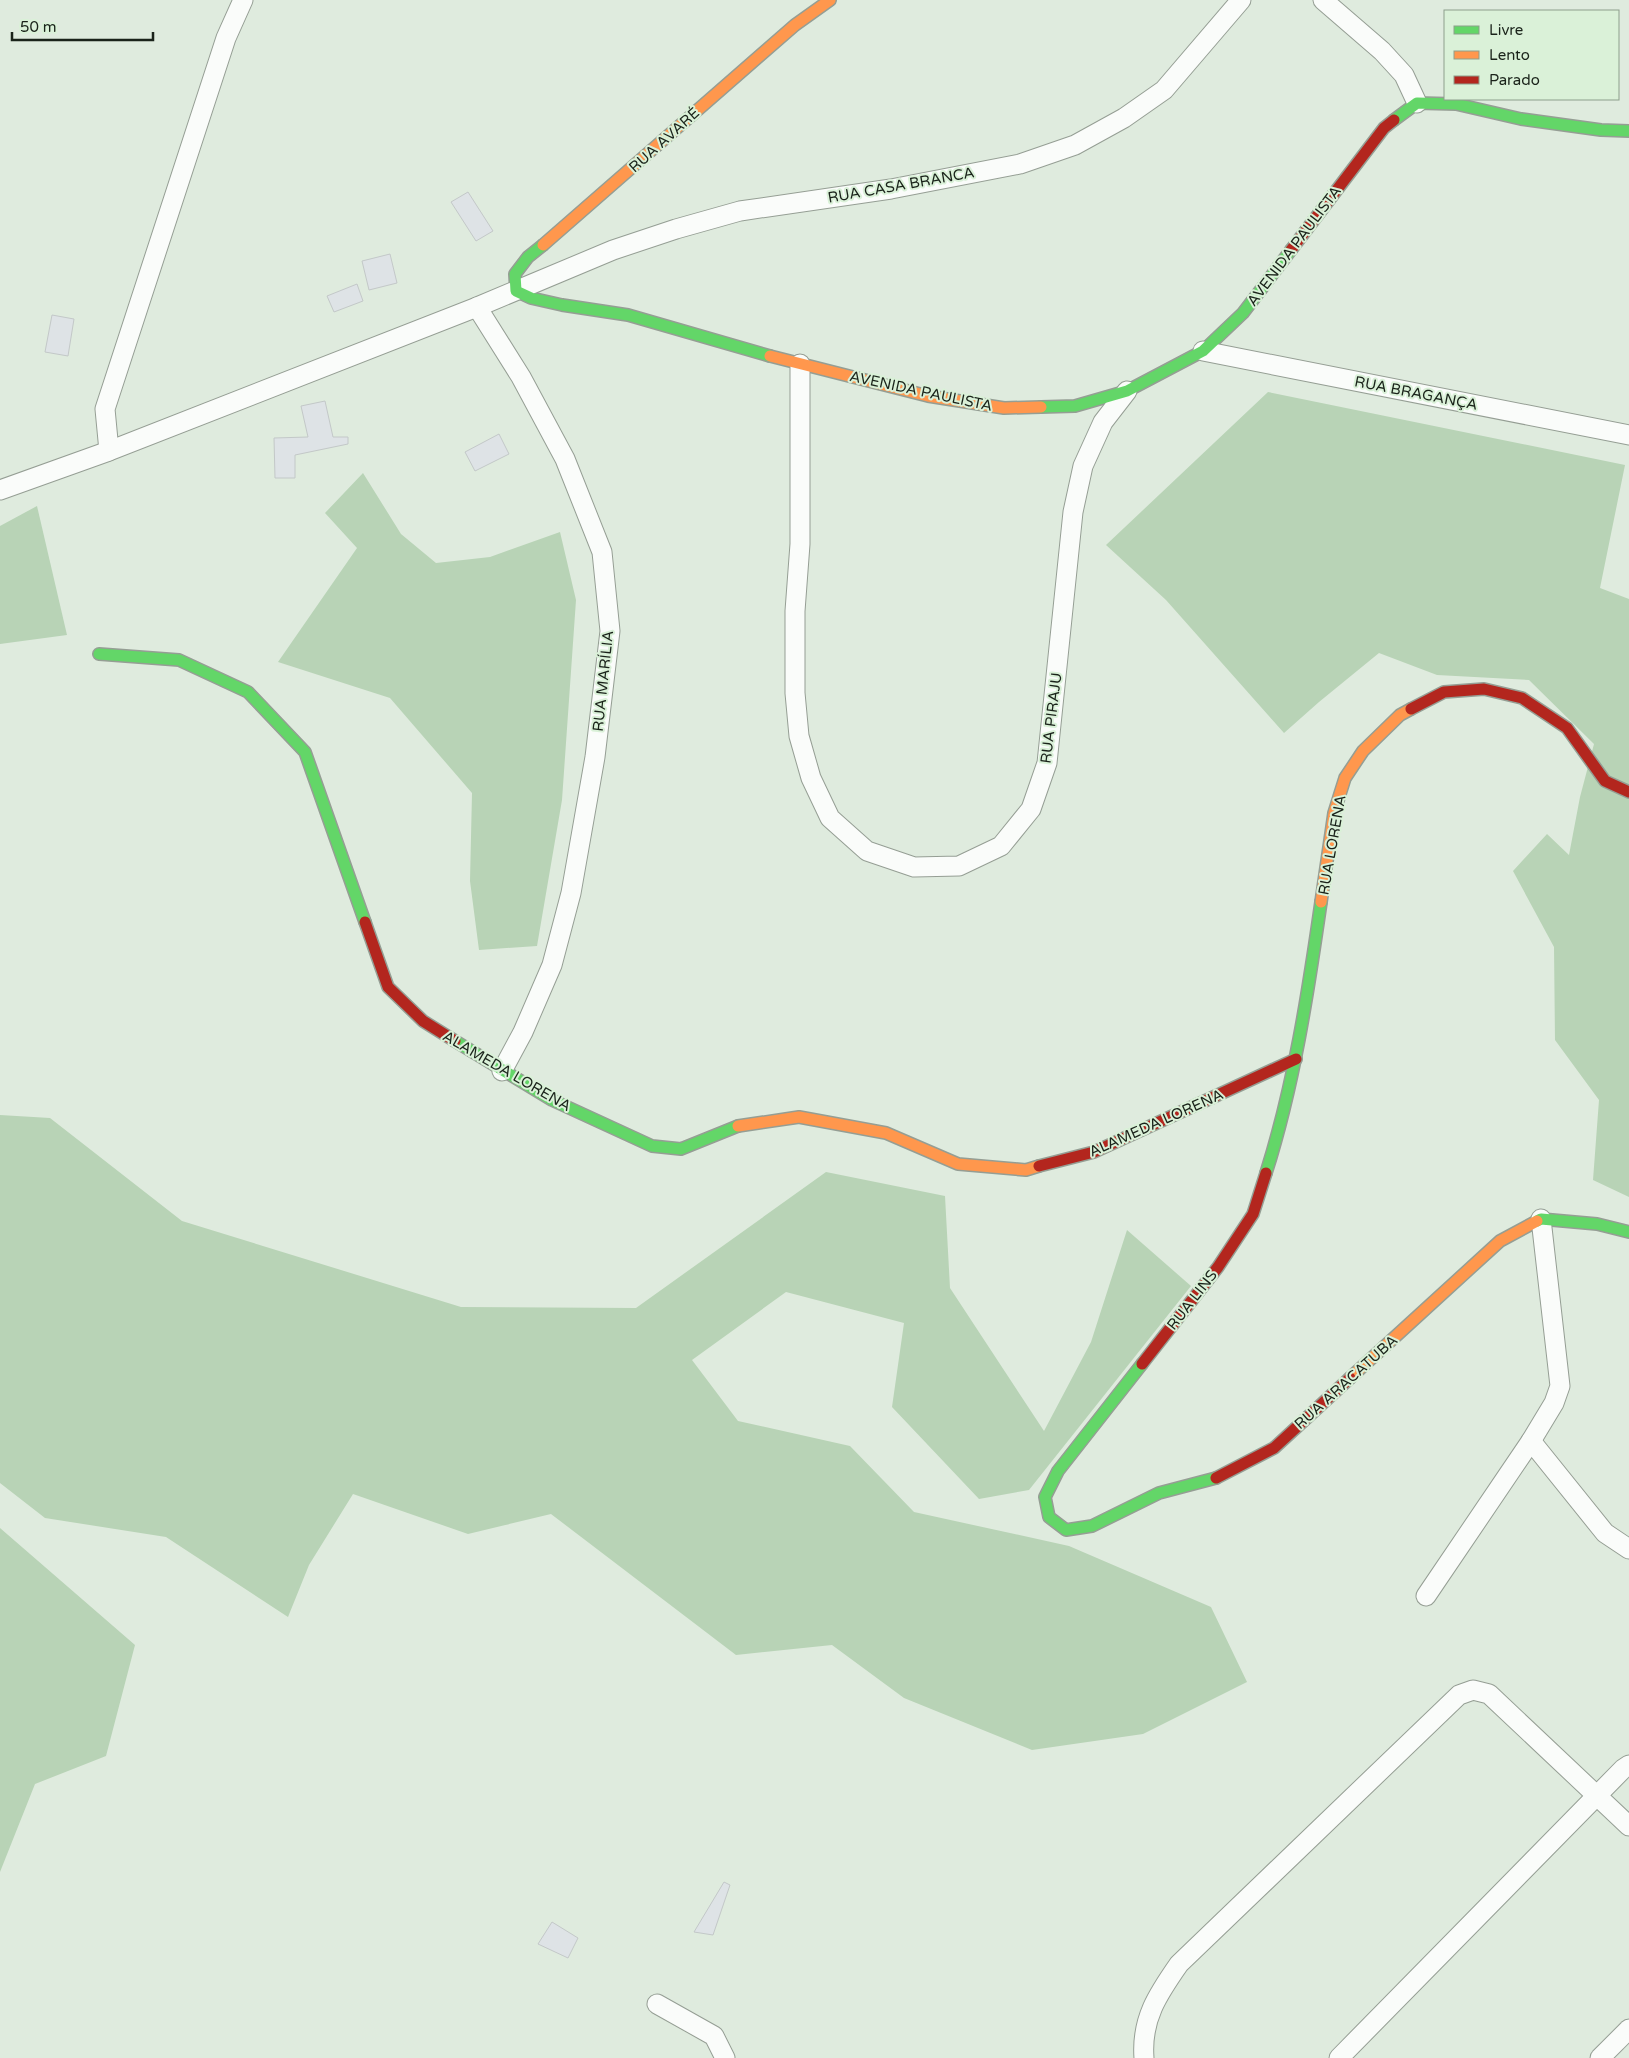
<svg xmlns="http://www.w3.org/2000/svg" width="1629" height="2058" font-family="'Varela Round',sans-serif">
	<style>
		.forest { fill: #b8d3b6 }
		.building { fill: #dee3e6; stroke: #c3c8c8 }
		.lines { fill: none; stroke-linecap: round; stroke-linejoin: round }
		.street-casing { stroke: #959e94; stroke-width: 21 }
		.fast-casing { stroke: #959e94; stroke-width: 14 }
		.slow-casing { stroke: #959e94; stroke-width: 14 }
		.jam-casing { stroke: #959e94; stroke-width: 14 }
		.street { stroke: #fafcfa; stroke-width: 19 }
		.fast { stroke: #63d668; stroke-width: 11 }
		.slow { stroke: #ff974d; stroke-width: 11 }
		.jam { stroke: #b3261e; stroke-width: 11 }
		.labels { text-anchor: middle; stroke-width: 4; stroke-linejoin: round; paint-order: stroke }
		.street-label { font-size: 15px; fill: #1a231a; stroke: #daf1d8 }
	</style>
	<rect width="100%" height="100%" fill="#dfebde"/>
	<!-- forest -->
	<g class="forest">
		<path d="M1268,392L1625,465L1600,588L1629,599V1197L1593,1180L1599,1100L1555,1040L1554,947L1513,871L1547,834L1569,855L1580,797L1594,744L1529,680L1437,675L1379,653L1319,702L1284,733L1166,600L1106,545Z"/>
		<path d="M363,473L401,534L436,563L490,557L560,532L576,600L562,800L537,946L479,950L470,881L472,793L390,698L278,662L357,548L325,513Z"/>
		<path d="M37,506L67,635L0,644V526Z"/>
		<path d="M0,1115L50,1118L182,1221L461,1307L636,1308L826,1172L945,1196L950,1288L1044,1431L1091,1342L1127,1230L1191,1286L1029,1490L979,1499L892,1407L904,1323L786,1292L692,1360L738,1421L850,1446L914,1512L1069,1546L1211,1607L1247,1682L1143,1734L1032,1750L904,1698L832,1645L736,1655L551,1514L468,1534L353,1494L309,1565L288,1617L166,1537L45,1518L0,1483Z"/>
		<path d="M0,1528L135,1645L106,1756L35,1784L0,1872Z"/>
	</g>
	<!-- building -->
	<g class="building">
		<path d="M468,192L493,231L476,241L451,202Z"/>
		<path d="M390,254L397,283L369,290L362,261Z"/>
		<path d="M357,284L363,301L334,312L327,296Z"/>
		<path d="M52,315L74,319L68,356L45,352Z"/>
		<path d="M325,401L333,437H348V444L295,455V478H275L274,438L308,437L301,406Z"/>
		<path d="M499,434L509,454L475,471L465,452Z"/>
		<path d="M724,1882L730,1885L713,1935L694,1932Z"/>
		<path d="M552,1922L578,1938L568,1958L538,1944Z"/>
	</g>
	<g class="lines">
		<!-- street casing -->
		<g class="street-casing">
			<g id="street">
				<path d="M1323,0L1382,51L1404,75L1417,103"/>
				<path d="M477,307L521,377L565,459L602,552L610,631L595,757L571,893L552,965L523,1032L502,1071"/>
				<path d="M1203,351L1629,435"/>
				<path d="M800,364V544L795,611V693L799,736L811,778L830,818L867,851L914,867L959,866L1001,846L1031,809L1047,763L1073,512L1083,466L1103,422L1127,391"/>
				<path d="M109,451L105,409L226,38L243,0"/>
				<path d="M0,490L109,451L477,307L613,250L676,229L740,211L891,189L1020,164L1075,145L1124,118L1164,90L1241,0"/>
				<path d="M1531,1441L1605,1533L1629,1549"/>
				<path d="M1426,1596L1531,1441L1554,1403L1560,1386L1541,1219"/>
				<path d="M657,2004L714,2036L725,2058"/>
				<path d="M1144,2058C1141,2019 1158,1994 1179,1964L1459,1695L1473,1690L1489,1694L1629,1826"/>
				<path d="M1339,2058L1623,1769L1629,1765"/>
				<path d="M1600,2058L1629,2029"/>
			</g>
		</g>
		<!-- fast casing -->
		<g class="fast-casing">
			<g id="fast">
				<path d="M1394,120L1417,103L1456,104L1521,119L1601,130L1629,131"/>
				<path d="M543,245L528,257L515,274L516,291L531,298L562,305L628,315L770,356"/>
				<path d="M1041,407L1075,406L1127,391L1203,351L1243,313L1291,250"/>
				<path d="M99,654L179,660L248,692L305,752L365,922"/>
				<path d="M455,1041L552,1100L652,1146L681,1149L738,1126"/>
				<path d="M1266,1173C1294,1085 1308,993 1321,902"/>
				<path d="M1537,1221L1541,1219L1597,1224L1629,1232"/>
				<path d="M1142,1364L1058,1471L1045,1497L1049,1517L1066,1530L1092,1526L1159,1493L1216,1478"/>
			</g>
		</g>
		<!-- slow casing -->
		<g class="slow-casing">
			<g id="slow">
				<path d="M543,245L795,25L830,0"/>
				<path d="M770,356L928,396L1004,408L1041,407"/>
				<path d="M1321,902L1334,813L1345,778L1363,751L1400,715L1411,709"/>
				<path d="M738,1126L799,1117L886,1133L958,1164L1026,1170L1039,1166"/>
				<path d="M1350,1378L1500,1241L1537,1221"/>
			</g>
		</g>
		<!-- jam casing -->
		<g class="jam-casing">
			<g id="jam">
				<path d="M1291,250L1384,128L1394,120"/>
				<path d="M1411,709L1444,692L1484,689L1522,698L1567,728L1605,781L1629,792"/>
				<path d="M365,922L388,987L423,1021L455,1041"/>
				<path d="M1039,1166L1094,1152L1296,1059"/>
				<path d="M1142,1364L1218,1267L1253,1214L1266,1173"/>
				<path d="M1216,1478L1274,1448L1350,1378"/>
			</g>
		</g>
		<!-- street -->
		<use href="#street" class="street"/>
		<!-- fast -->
		<use href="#fast" class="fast"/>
		<!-- slow -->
		<use href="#slow" class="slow"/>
		<!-- jam -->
		<use href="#jam" class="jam"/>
	</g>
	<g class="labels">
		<!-- street labels -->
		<g class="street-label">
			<text transform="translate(664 140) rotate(-42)" y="5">RUA AVARÉ</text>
			<text transform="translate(901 185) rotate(-10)" y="5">RUA CASA BRANCA</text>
			<text transform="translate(1294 246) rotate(-53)" y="5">AVENIDA PAULISTA</text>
			<text transform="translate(921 391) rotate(12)" y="5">AVENIDA PAULISTA</text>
			<text transform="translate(1416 393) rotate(11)" y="5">RUA BRAGANÇA</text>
			<text transform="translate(603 681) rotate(-84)" y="5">RUA MARÍLIA</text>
			<text transform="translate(1051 718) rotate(-83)" y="5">RUA PIRAJU</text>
			<text transform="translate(1332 845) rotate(-80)" y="5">RUA LORENA</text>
			<text transform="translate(507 1071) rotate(30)" y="5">ALAMEDA LORENA</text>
			<text transform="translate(1156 1123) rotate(-24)" y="5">ALAMEDA LORENA</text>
			<text transform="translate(1192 1300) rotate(-52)" y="5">RUA LINS</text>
			<text transform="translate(1346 1382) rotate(-42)" y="5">RUA ARACATUBA</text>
		</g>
	</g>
	<!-- legend -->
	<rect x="1444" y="10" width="175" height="90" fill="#daf1d8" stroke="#8d9f8c"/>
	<rect x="1454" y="26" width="25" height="8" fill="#63d668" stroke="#8d9f8c"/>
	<text x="1489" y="35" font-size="15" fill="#1a231a">Livre</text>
	<rect x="1454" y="51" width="25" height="8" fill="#ff974d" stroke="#8d9f8c"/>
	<text x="1489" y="60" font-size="15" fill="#1a231a">Lento</text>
	<rect x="1454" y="76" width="25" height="8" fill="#b3261e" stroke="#8d9f8c"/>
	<text x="1489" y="85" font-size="15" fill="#1a231a">Parado</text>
	<!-- scale -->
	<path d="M12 32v8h141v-8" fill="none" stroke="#1a231a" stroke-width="2.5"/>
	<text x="20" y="32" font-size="15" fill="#1a231a" stroke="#daf1d8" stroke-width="4" paint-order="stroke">50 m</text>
</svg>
